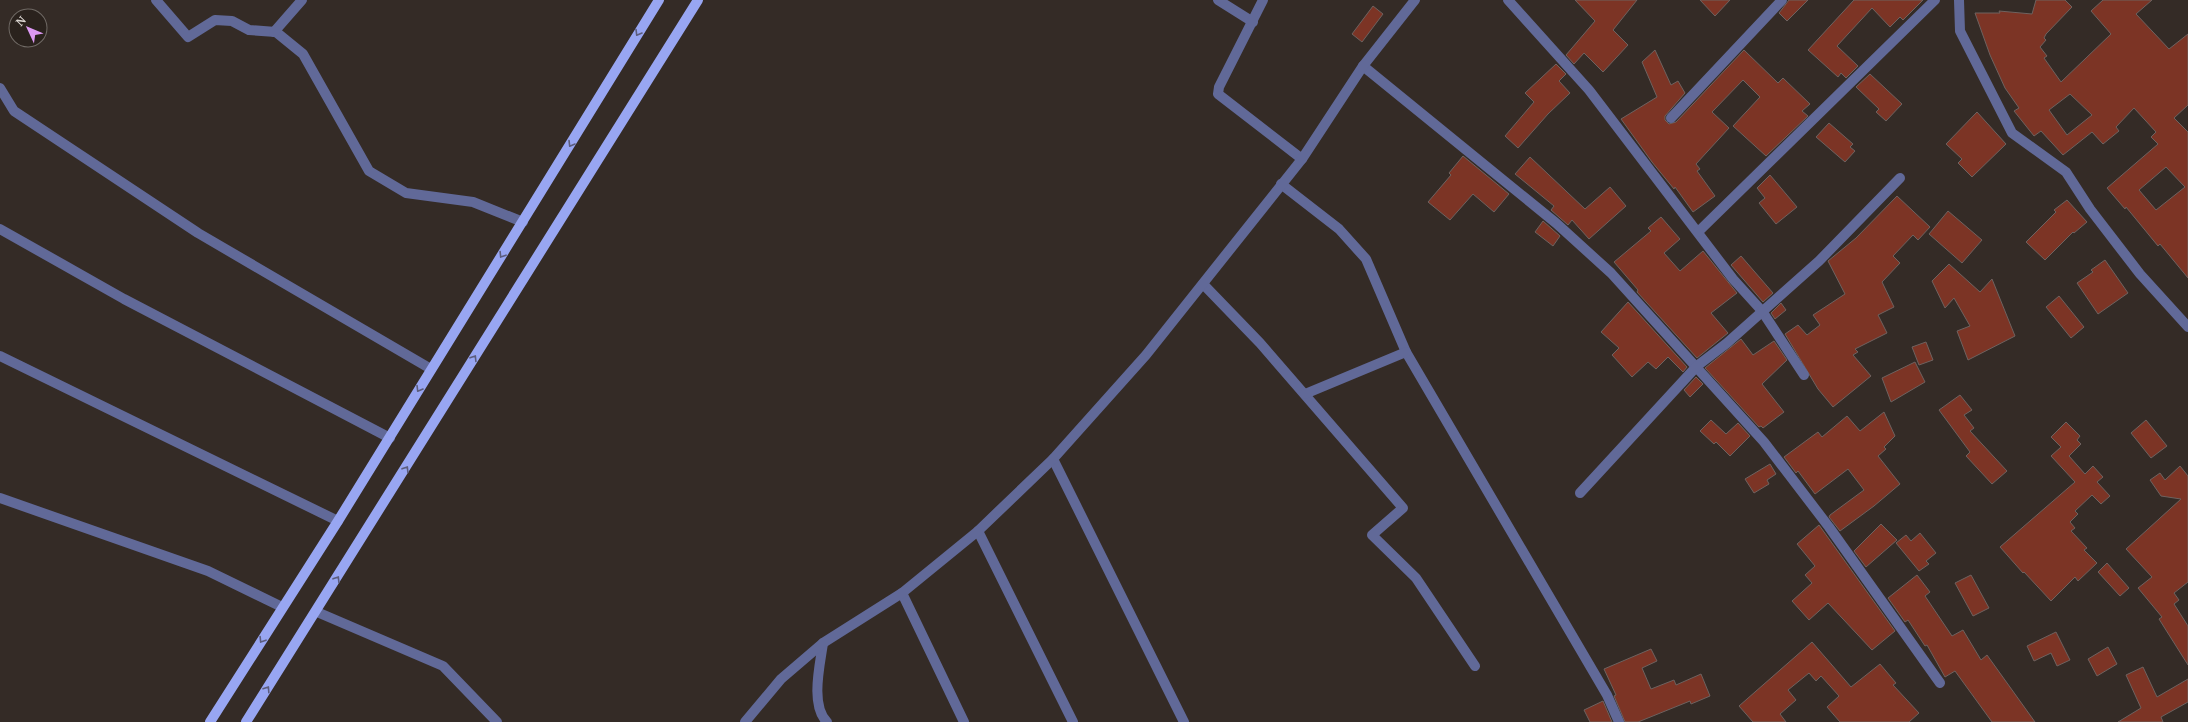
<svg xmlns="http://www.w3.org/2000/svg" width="2188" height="722" font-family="'Noto Serif',serif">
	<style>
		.building { fill: #7c3425; stroke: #6e625f; fill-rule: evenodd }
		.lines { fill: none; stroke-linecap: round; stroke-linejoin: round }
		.minor { stroke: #616998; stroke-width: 10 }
		.major { stroke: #98a6f2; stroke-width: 10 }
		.oneway { stroke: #5c5d7d }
	</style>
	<rect width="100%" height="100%" fill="#342b26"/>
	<!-- building -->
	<g class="building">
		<path d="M1575,0H1637L1613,30L1628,45L1603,72L1584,53L1574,64L1566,55L1595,21Z"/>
		<path d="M1700,0H1730L1715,16Z"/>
		<path d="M1789,0H1808L1787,21L1779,13Z"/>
		<path d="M1854,0H1923L1903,20L1900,17L1890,27L1872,8L1837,46L1858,66L1846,78L1841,73L1838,77L1808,50Z"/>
		<path d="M2036,0H2065L2072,7L2046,34L2044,38L2046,40L2040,47L2047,56L2044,58L2061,82L2111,34L2091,11L2103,0H2152L2136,14L2169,49L2188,34V105L2174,118L2188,132V278L2160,244L2158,246L2126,207L2125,209L2107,188L2158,144L2151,137L2156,132L2134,108L2116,127L2119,131L2103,144L2092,132L2063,155L2041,131L2034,136L2014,111L2019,108L2005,88L1990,55L1975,13H2000L1999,11L2032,14ZM2070,94L2092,115L2067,135L2049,110ZM2166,167L2185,187L2156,210L2139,190Z"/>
		<path d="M1373,6L1383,14L1362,42L1352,34Z"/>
		<path d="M1655,50L1671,85L1678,81L1685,93L1665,116V120L1669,124L1676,122L1744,50L1778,83L1783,78L1810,104L1802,111L1808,116L1766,156L1733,126L1760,97L1743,80L1712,112L1729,128L1696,164L1700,169L1697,171L1715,196L1693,212L1675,187L1674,189L1652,162L1621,119L1657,97L1642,62Z"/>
		<path d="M1556,64L1566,74L1559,81L1570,93L1548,114L1518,148L1505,136L1534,102L1525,93Z"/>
		<path d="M1870,74L1902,104L1886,121L1876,112L1879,109L1856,87Z"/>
		<path d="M1977,112L2006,144L1972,177L1958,163L1962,159L1946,144Z"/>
		<path d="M1829,123L1853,144L1850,147L1855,151L1845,162L1816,137Z"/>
		<path d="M1463,156L1509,194L1494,212L1473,194L1450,220L1428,202L1451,175L1449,173Z"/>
		<path d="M1530,157L1585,209L1610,187L1626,206L1589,239L1572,220L1568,225L1551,210L1554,206L1515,174Z"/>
		<path d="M1770,175L1797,207L1776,224L1759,203L1765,198L1757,188Z"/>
		<path d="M1897,196L1930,227L1918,240L1913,235L1893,256L1900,263L1882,282L1894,307L1878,315L1887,333L1855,349L1858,352L1853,355L1871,376L1833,407L1818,389L1785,334L1798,325L1807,335L1820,325L1813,315L1845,294L1828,261L1856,238Z"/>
		<path d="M2067,200L2087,222L2074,233L2073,232L2045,260L2026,242L2056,212L2054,210Z"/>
		<path d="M1948,211L1982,240L1962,263L1929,234Z"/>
		<path d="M1661,217L1680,239L1664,253L1680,271L1703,251L1737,293L1711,313L1728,333L1697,358L1637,292L1638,290L1614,262L1651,231L1648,228Z"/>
		<path d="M1543,221L1560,236L1553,246L1535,232Z"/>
		<path d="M1741,256L1773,293L1763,302L1731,265Z"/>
		<path d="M2105,260L2128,293L2098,314L2077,283L2093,272L2091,270Z"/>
		<path d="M1949,264L1980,292L1992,279L2015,336L1968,360L1957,331L1970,326L1954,298L1945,308L1932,281Z"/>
		<path d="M2059,296L2084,327L2071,338L2046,307Z"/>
		<path d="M1628,302L1687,367L1683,372L1668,357L1656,369L1648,362L1632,377L1612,355L1619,348L1601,332Z"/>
		<path d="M1781,303L1786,310L1775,319L1771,313Z"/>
		<path d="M1741,339L1753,355L1774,341L1787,360L1762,384L1784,412L1763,428L1761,426L1759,427L1705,368Z"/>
		<path d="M1926,342L1933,360L1919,365L1912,347Z"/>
		<path d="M1915,362L1925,382L1891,402L1882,378Z"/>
		<path d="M1696,377L1703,384L1690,397L1684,390Z"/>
		<path d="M1960,395L1972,410L1964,415L1974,428L1970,431L2007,471L1992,484L1966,456L1970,452L1939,410Z"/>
		<path d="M1884,412L1895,436L1884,447L1886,449L1878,456L1900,484L1874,506L1840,531L1829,517L1830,515L1864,490L1848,469L1815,494L1798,471L1796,473L1784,457L1818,432L1822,437L1847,416L1860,431Z"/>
		<path d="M1711,420L1726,434L1738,423L1750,436L1730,456L1716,442L1714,444L1700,431Z"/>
		<path d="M2146,420L2167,446L2151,458L2131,433Z"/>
		<path d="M2066,422L2080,436L2077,440L2081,444L2069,456L2085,474L2093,466L2103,477L2097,482L2110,496L2101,504L2092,495L2075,511L2078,514L2070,522L2075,528L2071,531L2087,548L2084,550L2097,563L2078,581L2075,577L2051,601L2024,572L2023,573L2000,547L2075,482L2051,456L2061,447L2051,437Z"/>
		<path d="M1770,464L1776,474L1767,480L1769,484L1754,493L1745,479Z"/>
		<path d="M2180,466L2188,476V582L2174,593L2179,600L2174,604L2188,626V665L2159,619L2162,617L2138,588L2152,577L2126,549L2181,499L2161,496L2150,480L2160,473L2165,480Z"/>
		<path d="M1881,524L1897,540L1866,567L1854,551Z"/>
		<path d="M1819,525L1895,631L1872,650L1828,603L1809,620L1792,601L1812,583L1805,575L1815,566L1797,544Z"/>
		<path d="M1920,533L1936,553L1926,561L1929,564L1919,571L1896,543L1906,535L1911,541Z"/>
		<path d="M2107,563L2129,588L2120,596L2098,572Z"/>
		<path d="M1917,575L1930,592L1925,596L1952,636L1963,630L1981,660L1987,655L2035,722H1992L1955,671L1945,677L1927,645L1925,646L1908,620L1905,622L1888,598Z"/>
		<path d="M1971,575L1989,608L1973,616L1955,583Z"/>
		<path d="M2056,632L2070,660L2057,666L2051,653L2034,661L2027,646Z"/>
		<path d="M1812,642L1851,687L1880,664L1896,683L1893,685L1919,713L1909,722H1840L1827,707L1839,696L1821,676L1816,681L1809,673L1788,690L1796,700L1780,714L1786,722H1753L1739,706Z"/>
		<path d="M2108,647L2117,664L2097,676L2088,659Z"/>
		<path d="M1651,649L1657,661L1642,668L1651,689L1674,680L1676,685L1701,674L1710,696L1691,704L1690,701L1638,722H1625L1614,696L1616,695L1604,669Z"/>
		<path d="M2143,667L2157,697L2188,679V702L2161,717L2163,722H2118L2141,708L2126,675Z"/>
		<path d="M1603,701L1612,722H1590L1584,710Z"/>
	</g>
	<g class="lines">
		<!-- minor -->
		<g class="minor">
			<path d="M156,0L188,37L215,20L232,21L249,30L276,32L303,54L369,171L406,193L473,202L523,222"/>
			<path d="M1218,0L1253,22"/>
			<path d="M1263,0L1219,87L1218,94L1302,159"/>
			<path d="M1508,0L1589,90L1733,279L1762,311L1804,375"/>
			<path d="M1959,0L1960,31L2012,133L2066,172L2090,209L2140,274L2188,327"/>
			<path d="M274,32L302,0"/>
			<path d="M1363,66L1556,223L1611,273L1764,442L1829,527L1940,683"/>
			<path d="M0,88L14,111L198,233L431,369"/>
			<path d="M1671,118L1782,0"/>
			<path d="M1281,184L1339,229L1366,259L1406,352L1607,695L1619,722"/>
			<path d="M0,229L124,299L390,438"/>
			<path d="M1698,232L1935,0"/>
			<path d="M1203,284L1260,343L1403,508L1372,535L1416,578L1475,666"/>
			<path d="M0,356L338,521"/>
			<path d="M1305,394L1406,352"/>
			<path d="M1053,459L1184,722"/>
			<path d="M1580,493L1697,366L1727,343L1819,261L1900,178"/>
			<path d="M0,498L208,571L282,607"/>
			<path d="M978,531L1073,722"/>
			<path d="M902,593L964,722"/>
			<path d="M317,612L443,666L497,722"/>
			<path d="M823,643C820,665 810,705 827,722"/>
			<path d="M745,722L781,679L823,643L902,593L978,531L1053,459L1146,355L1302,159L1363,66L1415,0"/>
		</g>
		<!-- major -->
		<g class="major">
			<path d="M210,722L338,521L659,0"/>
			<path d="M246,722L698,0"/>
		</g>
	</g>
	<!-- one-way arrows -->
	<defs><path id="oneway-chevron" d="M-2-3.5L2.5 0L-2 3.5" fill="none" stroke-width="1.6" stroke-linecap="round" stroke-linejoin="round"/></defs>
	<g class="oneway">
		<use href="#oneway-chevron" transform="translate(638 33) rotate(121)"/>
		<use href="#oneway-chevron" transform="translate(571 144) rotate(121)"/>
		<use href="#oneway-chevron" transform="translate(502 255) rotate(122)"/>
		<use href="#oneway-chevron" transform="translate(474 358) rotate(-58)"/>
		<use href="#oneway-chevron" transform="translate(419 389) rotate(121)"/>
		<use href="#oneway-chevron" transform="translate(406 469) rotate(-58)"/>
		<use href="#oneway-chevron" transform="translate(337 579) rotate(-58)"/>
		<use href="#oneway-chevron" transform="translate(262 640) rotate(122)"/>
		<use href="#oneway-chevron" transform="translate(267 689) rotate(-57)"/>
	</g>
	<!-- north arrow -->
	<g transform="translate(28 28) rotate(314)"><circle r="19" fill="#2a221d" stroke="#706a65"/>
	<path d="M0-3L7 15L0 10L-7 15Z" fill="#dd99f4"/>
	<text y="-6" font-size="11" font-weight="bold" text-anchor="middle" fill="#dad5d1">N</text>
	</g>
</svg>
